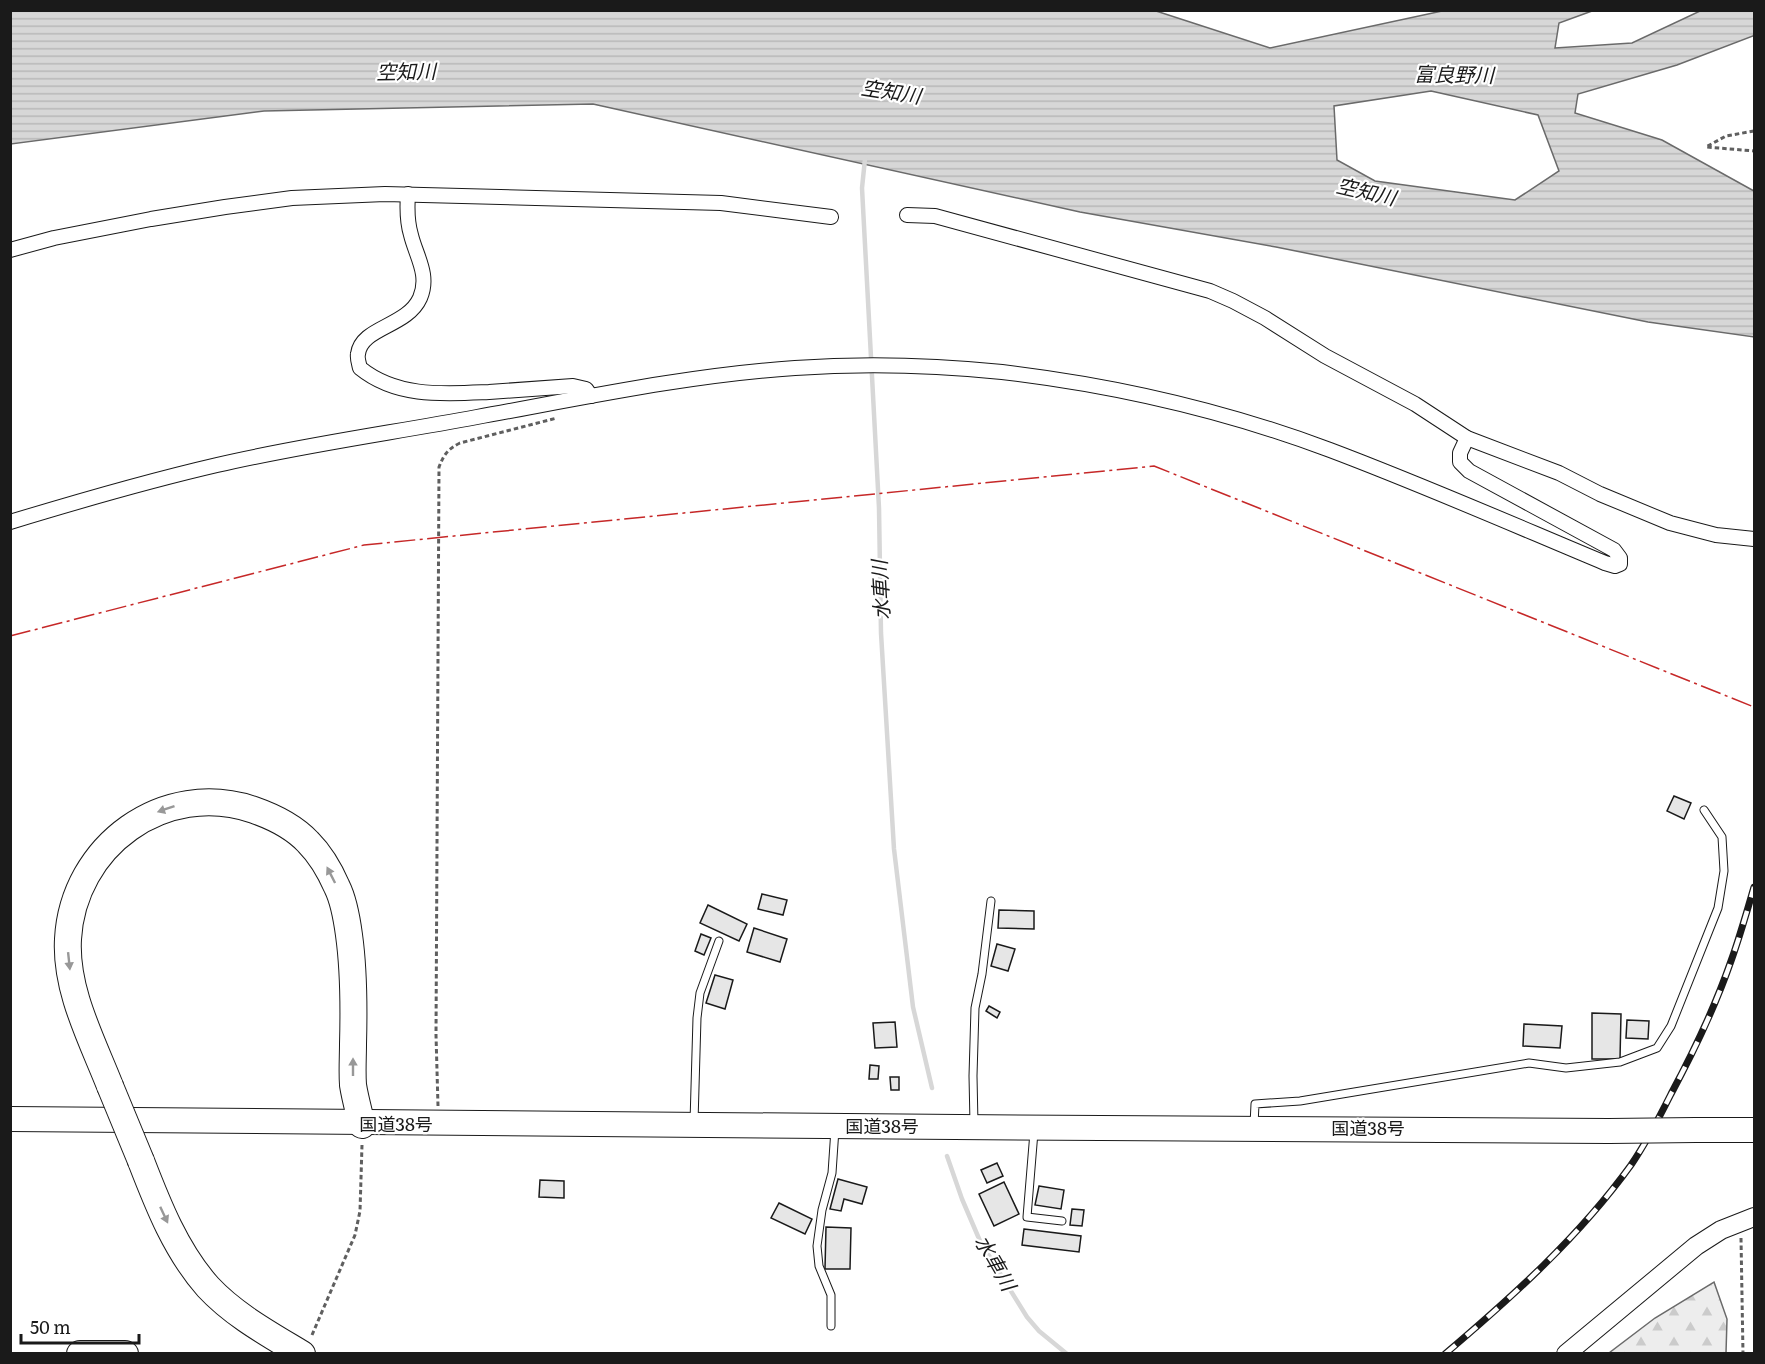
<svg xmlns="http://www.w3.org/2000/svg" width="1765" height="1364" font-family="Literata,'Noto Sans JP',serif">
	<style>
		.forest { fill: url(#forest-firs); stroke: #6a6a6a; stroke-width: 1.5 }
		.water { fill: url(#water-rules); stroke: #6a6a6a; stroke-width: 1.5; fill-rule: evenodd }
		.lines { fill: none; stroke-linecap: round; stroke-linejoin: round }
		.stream { stroke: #d7d7d7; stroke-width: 4.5 }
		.building { fill: #e6e6e6; stroke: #1a1a1a; stroke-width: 1.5 }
		.service-casing { stroke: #1a1a1a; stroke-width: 9 }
		.minor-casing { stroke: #1a1a1a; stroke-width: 16 }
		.tertiary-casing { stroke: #1a1a1a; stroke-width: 20 }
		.trunk-casing { stroke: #1a1a1a; stroke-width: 26 }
		.motorway-casing { stroke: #1a1a1a; stroke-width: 28 }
		.path { stroke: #5f5f5f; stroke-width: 3; stroke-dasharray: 4.5 3; stroke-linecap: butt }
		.service { stroke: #fff; stroke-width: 7 }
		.minor { stroke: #fff; stroke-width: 14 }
		.tertiary { stroke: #fff; stroke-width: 18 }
		.trunk { stroke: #fff; stroke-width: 24 }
		.motorway { stroke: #fff; stroke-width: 26 }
		.rail-casing { stroke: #1a1a1a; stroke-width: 7 }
		.rail { stroke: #fff; stroke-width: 4.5; stroke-dasharray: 14; stroke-linecap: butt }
		.trunk-bridge-casing { stroke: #1a1a1a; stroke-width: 26; stroke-linecap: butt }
		.motorway-bridge-casing { stroke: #1a1a1a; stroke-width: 28; stroke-linecap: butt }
		.trunk-bridge { stroke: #fff; stroke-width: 24 }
		.motorway-bridge { stroke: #fff; stroke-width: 26 }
		.power { stroke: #c62828; stroke-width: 1.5; stroke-dasharray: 21 4.5 3 4.5; stroke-linecap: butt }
		.oneway { fill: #989898 }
		.labels { text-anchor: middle; stroke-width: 4.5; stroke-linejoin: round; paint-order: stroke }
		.street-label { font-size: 18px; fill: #1a1a1a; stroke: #fff }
		.water-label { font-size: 20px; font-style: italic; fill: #1a1a1a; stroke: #fff }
	</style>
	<defs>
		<pattern id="forest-firs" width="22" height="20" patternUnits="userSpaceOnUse" patternTransform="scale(1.5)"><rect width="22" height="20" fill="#ededed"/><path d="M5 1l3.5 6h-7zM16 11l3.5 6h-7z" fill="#cbcbcb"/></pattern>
		<pattern id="water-rules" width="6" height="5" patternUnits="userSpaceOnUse" patternTransform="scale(1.5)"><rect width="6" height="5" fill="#d7d7d7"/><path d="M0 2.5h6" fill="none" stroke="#b8b8b8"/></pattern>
	</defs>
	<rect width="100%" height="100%" fill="#fff"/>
	<!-- forest -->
	<path class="forest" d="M1714,1282L1727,1319L1726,1353H1609L1655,1318Z"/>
	<!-- water -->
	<path class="water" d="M1153,10L1270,48L1442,11H1592L1559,23L1555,48L1632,43L1700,11H1754V34L1753,36L1677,65L1578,94L1575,113L1662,140L1754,191V337L1648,322L1276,247L1080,212L593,104L264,111L11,144V11ZM1431,91L1538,115L1559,171L1515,200L1375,181L1337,160L1334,106Z"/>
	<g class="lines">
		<!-- stream -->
		<g class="stream">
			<path d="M865,159L862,188L879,508L881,633L894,849L913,1007L932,1088"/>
			<path d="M947,1156L962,1199L980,1241L1027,1317L1039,1331L1067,1354"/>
		</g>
	</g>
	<!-- building -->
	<g class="building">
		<path d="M1674,796L1691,803L1684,819L1667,811Z"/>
		<path d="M762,894L787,900L783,915L758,909Z"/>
		<path d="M708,905L747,924L739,941L700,923Z"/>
		<path d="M999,910L1034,911V929L998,928Z"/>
		<path d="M754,928L787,939L780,962L747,952Z"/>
		<path d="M701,934L711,938L704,955L695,951Z"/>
		<path d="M997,944L1015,949L1008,971L991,966Z"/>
		<path d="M715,975L733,980L725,1009L706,1003Z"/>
		<path d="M989,1006L1000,1012L997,1018L986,1011Z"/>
		<path d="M1592,1013L1621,1014L1620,1059H1592Z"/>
		<path d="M1627,1020L1649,1021L1648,1039L1626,1038Z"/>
		<path d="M895,1022L897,1047L875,1048L873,1023Z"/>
		<path d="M1524,1024L1562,1026L1560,1048L1523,1046Z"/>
		<path d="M870,1065L879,1066L878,1079H869Z"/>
		<path d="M890,1077H899V1090H891Z"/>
		<path d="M997,1163L1003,1176L987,1183L981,1170Z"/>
		<path d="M838,1179L867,1187L862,1204L844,1199L841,1211L830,1209Z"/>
		<path d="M540,1180L564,1181V1198L539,1197Z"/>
		<path d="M1004,1182L1019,1214L994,1226L979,1194Z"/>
		<path d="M1039,1186L1064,1190L1061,1209L1035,1205Z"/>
		<path d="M779,1203L812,1219L805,1234L771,1218Z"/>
		<path d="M1072,1209L1084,1210L1082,1226L1070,1225Z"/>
		<path d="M826,1227L851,1228L850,1269H825Z"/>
		<path d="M1024,1229L1081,1236L1079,1252L1022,1245Z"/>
	</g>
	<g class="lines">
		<!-- service casing -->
		<g class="service-casing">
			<g id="service">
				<path d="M694,1122L697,1018L700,993L719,941"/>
				<path d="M974,1124L973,1076L975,1008L982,974L991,901"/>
				<path d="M1254,1125L1255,1104L1300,1101L1529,1063L1566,1068L1620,1062L1657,1048L1671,1026L1718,908L1724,871L1722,837L1704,810"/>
				<path d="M1034,1132L1027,1217L1062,1221"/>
				<path d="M831,1326V1295L819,1266L817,1246L822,1210L832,1173L835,1129"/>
			</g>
		</g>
		<!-- minor casing -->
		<g class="minor-casing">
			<g id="minor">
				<path d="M408,194C407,208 407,222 411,235C416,256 430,275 420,298C407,327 361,327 358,354C357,358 359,364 360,368C397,398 444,394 489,392C517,390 545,388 573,386L586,389L591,396"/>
				<path d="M907,215L935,216L1210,291L1233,301L1265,318L1325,356L1415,404L1467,438L1559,473L1600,494L1670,523L1716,535L1754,539"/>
				<path d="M10,250L54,238L151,219L225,207L292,198L385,194L721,203L831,217"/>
				<path d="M10,522C79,501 148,481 217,465C303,445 391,433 477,417C582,398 689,375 795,368C863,363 934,365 1002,372C1113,385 1226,411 1330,450C1423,485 1514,525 1605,563L1615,566L1620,564V558L1614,550L1469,471L1460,462V453L1467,438"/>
			</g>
		</g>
		<!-- tertiary casing -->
		<g class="tertiary-casing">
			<path id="tertiary" d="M1566,1354L1696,1246L1721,1230L1754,1217"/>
		</g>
		<!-- trunk casing -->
		<g class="trunk-casing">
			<g id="trunk">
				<path d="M10,1119C543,1128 1076,1126 1609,1131"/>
				<path d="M1696,1130H1754"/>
			</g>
		</g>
		<!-- motorway casing -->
		<g class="motorway-casing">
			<g id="motorway">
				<path d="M110,1086C92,1040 65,990 68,939C73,846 164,779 254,810C274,817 293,826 308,842C321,855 330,871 337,887C344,901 347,920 349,935C354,971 354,1008 353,1044C353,1057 352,1071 353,1085C355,1098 359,1112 362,1125"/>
				<path d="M141,1161C158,1205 176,1251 208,1287C234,1315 269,1334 302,1354"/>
				<path d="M80,1354H125"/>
			</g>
		</g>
		<!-- path -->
		<g class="path">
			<path d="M1754,131L1726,136L1706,147L1754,151"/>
			<path d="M438,1106L436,1035L439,467C444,454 448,449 460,443L557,418"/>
			<path d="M1741,1238L1743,1354"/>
			<path d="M312,1335L355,1235L360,1211L362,1145"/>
		</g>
		<!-- service -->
		<use href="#service" class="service"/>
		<!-- minor -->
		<use href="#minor" class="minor"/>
		<!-- tertiary -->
		<use href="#tertiary" class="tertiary"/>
		<!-- trunk -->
		<use href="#trunk" class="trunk"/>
		<!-- motorway -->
		<use href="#motorway" class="motorway"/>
		<!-- rail casing -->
		<g class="rail-casing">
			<path id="rail" d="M1445,1354C1512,1297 1579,1237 1631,1165C1646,1143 1659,1118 1671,1094C1694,1051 1715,1007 1731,961C1740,936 1747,911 1754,887"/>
		</g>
		<!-- rail -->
		<use href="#rail" class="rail"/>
		<!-- trunk-bridge casing -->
		<g class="trunk-bridge-casing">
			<path id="trunk-bridge" d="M1609,1131L1696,1130"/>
		</g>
		<!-- motorway-bridge casing -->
		<g class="motorway-bridge-casing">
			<path id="motorway-bridge" d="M110,1086L141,1161"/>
		</g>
		<!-- trunk-bridge -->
		<use href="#trunk-bridge" class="trunk-bridge"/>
		<!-- motorway-bridge -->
		<use href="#motorway-bridge" class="motorway-bridge"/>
		<!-- power -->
		<path class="power" d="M10,636L364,545L1154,466L1754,707"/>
	</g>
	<!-- one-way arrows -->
	<defs><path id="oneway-solid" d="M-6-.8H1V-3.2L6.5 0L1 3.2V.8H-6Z" transform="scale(1.5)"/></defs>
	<g class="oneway">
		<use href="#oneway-solid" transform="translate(166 809) rotate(161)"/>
		<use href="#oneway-solid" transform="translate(331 875) rotate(-117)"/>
		<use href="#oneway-solid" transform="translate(69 961) rotate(84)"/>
		<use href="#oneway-solid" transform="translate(353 1067) rotate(-90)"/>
		<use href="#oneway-solid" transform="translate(164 1215) rotate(65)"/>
	</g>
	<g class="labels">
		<!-- street labels -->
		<g class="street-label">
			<text x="396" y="1131">国道38号</text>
			<text x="882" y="1133">国道38号</text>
			<text x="1368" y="1135">国道38号</text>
		</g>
		<!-- water labels -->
		<g class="water-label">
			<text transform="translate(406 72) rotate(-1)" y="7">空知川</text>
			<text transform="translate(1454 75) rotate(1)" y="7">富良野川</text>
			<text transform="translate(891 92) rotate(9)" y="7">空知川</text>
			<text transform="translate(1366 192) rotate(13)" y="7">空知川</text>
			<text transform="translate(881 590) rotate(-93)" y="7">水車川</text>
			<text transform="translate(995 1263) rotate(60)" y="7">水車川</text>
		</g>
	</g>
	<!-- border -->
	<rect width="1765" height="1364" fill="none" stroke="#1a1a1a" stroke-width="24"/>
	<!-- scale -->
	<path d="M21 1334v9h118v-9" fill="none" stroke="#1a1a1a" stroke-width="3"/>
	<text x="30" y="1334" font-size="18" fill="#1a1a1a" stroke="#ffffff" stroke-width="4.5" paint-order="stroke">50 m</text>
</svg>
